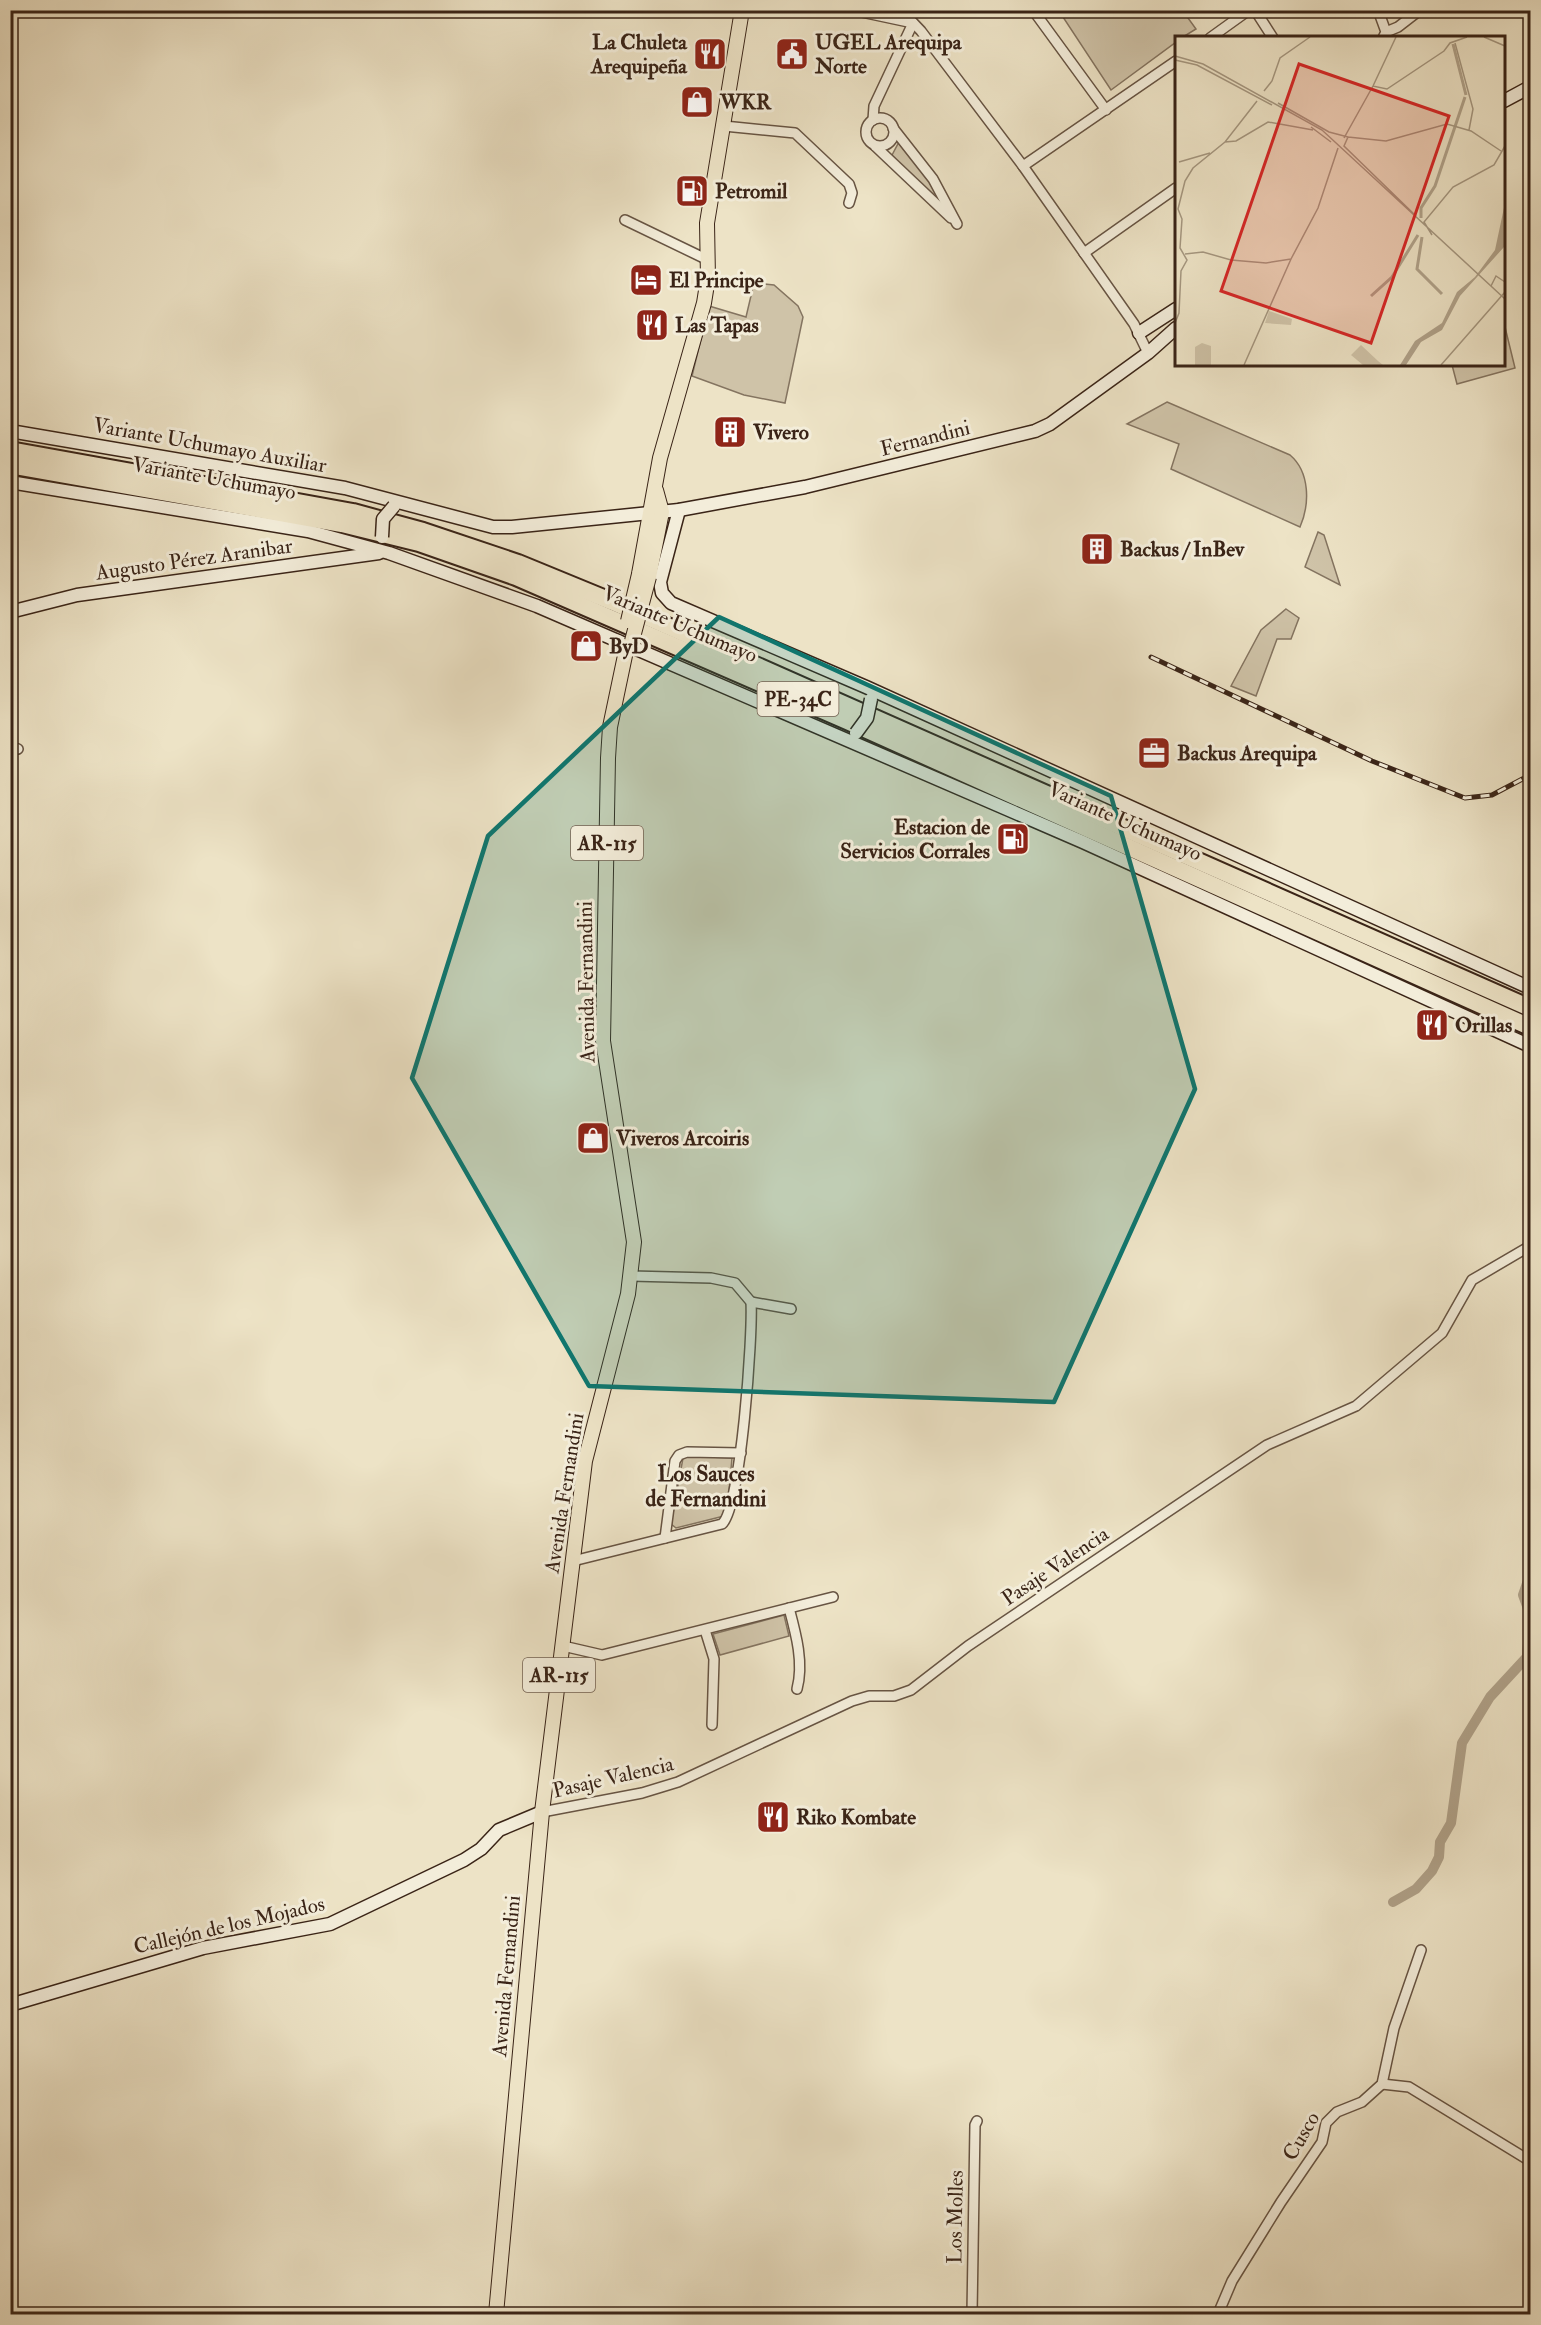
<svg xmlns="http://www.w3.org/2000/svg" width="1541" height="2325" font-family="'IM FELL Double Pica',serif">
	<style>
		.green { fill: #cfc3a8; stroke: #847460; stroke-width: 1.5 }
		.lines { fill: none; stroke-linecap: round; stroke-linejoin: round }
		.canal { stroke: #b0a28a; stroke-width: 10 }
		.street-casing { stroke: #675443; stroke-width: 12 }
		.secondary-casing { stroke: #3a2417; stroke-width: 15 }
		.primary-casing { stroke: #3a2417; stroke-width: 16 }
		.highway-casing { stroke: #3a2417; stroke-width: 20 }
		.street { stroke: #f3edda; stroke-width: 9 }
		.secondary { stroke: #f3edda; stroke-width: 12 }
		.primary { stroke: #ede3c6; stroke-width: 14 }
		.highway { stroke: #ede3c6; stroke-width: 16 }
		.rail-casing { stroke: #3a2417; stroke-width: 5 }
		.rail { stroke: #f3edda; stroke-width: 3; stroke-dasharray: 9; stroke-linecap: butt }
		.secondary-bridge-casing { stroke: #3a2417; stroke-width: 15; stroke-linecap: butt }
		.primary-bridge-casing { stroke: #3a2417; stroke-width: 16; stroke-linecap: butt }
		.secondary-bridge { stroke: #f3edda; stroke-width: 12 }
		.primary-bridge { stroke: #ede3c6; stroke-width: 14 }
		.marked { fill: #0f766e; fill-opacity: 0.2; stroke: #0f766e; stroke-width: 4.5; stroke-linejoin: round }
		.labels { text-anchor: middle; stroke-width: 6; stroke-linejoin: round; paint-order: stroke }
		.shield { fill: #f3edda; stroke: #726052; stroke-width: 1.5 }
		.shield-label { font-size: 20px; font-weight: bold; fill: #3a2417 }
		.poi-label { font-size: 21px; font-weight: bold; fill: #3a2417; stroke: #f3edda; text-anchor: start }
		.street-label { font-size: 21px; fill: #3a2417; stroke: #f3edda }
		.neighbourhood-label { font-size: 22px; font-weight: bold; fill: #3a2417; stroke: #f3edda }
		.inset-river { fill: none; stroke: #b0a28a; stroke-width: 3 }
		.inset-road { fill: none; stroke: #a59780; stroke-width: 1.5 }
		.view { fill: #d62828; fill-opacity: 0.15; stroke: #d62828; stroke-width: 3 }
		.inset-edge { fill: none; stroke: #3a2417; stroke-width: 3 }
	</style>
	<rect width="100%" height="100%" fill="#ede3c6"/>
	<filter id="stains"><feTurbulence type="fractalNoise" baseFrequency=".00333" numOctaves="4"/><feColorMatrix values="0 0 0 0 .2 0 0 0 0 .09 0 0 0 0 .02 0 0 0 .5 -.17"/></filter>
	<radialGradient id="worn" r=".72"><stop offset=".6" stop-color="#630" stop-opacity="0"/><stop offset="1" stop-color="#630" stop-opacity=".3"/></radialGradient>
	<!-- green -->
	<g class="green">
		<path d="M1059,11H1183L1196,29L1183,37L1176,38V42L1111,90Z"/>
		<path d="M900,140L939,192L936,199L891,157Z"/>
		<path d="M754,283L774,285L798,306L803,317L785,403L744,395L692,376L709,306L746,317Z"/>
		<path d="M1504,323L1515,368L1457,384L1452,365L1504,364Z"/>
		<path d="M1167,402L1290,455C1310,472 1310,504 1300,527L1171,469L1179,444L1127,424Z"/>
		<path d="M1318,532L1324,535L1340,585L1305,567Z"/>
		<path d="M1286,609L1299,618L1291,639H1277L1256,696L1231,686L1261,630Z"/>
		<path d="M687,1456L732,1458L727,1513L724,1516L676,1528L671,1524L683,1458Z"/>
		<path d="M784,1615L789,1636L720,1655L713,1634Z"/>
	</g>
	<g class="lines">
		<!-- canal -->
		<path class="canal" d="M1393,1902L1416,1889L1432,1871L1439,1857L1440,1842L1451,1823L1462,1743L1490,1697L1527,1657L1530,1614L1523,1595L1530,1575"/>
		<!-- street casing -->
		<g class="street-casing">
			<g id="street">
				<path d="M852,10L913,23"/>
				<path d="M901,10L921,31L1023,166L1134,324L1148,353"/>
				<path d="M1033,10L1106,110"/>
				<path d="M1255,10L1273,38"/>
				<path d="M1378,10L1386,32L1383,38"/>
				<path d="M1386,32L1398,27L1420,10"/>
				<path d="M1210,38L1249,10"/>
				<circle cx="880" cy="132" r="14"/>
				<path d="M873,120L874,106L913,23"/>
				<path d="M724,126L795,133L849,184L852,193L849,203"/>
				<path d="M893,128L933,179L957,224"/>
				<path d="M875,146L951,218"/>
				<path d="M1023,166L1176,61"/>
				<path d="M625,220L708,260"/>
				<path d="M1084,253L1176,188"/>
				<path d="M10,746L18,749"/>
				<path d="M751,1302L791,1309"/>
				<path d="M665,1538L675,1461L679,1455L687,1452L741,1453"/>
				<path d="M573,1561L722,1524C741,1508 753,1333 751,1302L735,1283L711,1278L631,1276"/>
				<path d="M789,1608C796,1634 804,1663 797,1689"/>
				<path d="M705,1630L714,1659L712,1725"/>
				<path d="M563,1646L602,1655L833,1597"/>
				<path d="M542,1812L642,1793L678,1782L852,1701L869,1696H894L911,1690L968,1646L1267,1445L1356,1406L1442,1333L1472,1280L1530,1246"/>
				<path d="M1382,2084L1409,2087L1530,2161"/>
				<path d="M972,2314L975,2125L977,2121"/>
				<path d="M1218,2314L1232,2281L1281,2202L1322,2142L1326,2123L1337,2112L1362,2102L1382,2084L1394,2028L1421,1950"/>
			</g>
		</g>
		<!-- secondary casing -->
		<g class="secondary-casing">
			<g id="secondary">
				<path d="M1504,101L1530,87"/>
				<path d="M1139,333L1176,309"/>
				<path d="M10,431L345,488L493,527H512L679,510L805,487L1035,431L1050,424L1148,353L1176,328"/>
				<path d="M10,482L308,531L389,553L537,606L1083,842L1530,1046"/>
				<path d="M679,510L660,582L662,593L671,603L866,687L1530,988"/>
				<path d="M10,612L77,595L379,553"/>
				<path d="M10,2005L203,1948L330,1924L464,1860L481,1849L499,1830L542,1812"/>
			</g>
		</g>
		<!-- primary casing -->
		<g class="primary-casing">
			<g id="primary">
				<path d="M639,574L660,458L704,303L708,278L707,223L742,10"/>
				<path d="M649,577L662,512L656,490"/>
				<path d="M496,2314L542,1812L585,1461L628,1294L634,1242L603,1041L608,758L610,727L627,646"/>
			</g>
		</g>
		<!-- highway casing -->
		<g class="highway-casing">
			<g id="highway">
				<path d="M10,450L353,512L423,531L518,563L613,602L1530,1008"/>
				<path d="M10,465L342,524L419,543L516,577L847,721L1530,1027"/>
			</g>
		</g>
		<!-- street -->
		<use href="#street" class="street"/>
		<!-- secondary -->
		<use href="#secondary" class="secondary"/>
		<!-- primary -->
		<use href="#primary" class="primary"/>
		<!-- highway -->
		<use href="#highway" class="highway"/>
		<!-- rail casing -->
		<g class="rail-casing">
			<path id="rail" d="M1151,657L1372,761L1465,798L1492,795L1530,775"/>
		</g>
		<!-- rail -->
		<use href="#rail" class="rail"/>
		<!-- secondary-bridge casing -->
		<g class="secondary-bridge-casing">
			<g id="secondary-bridge">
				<path d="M382,537L383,519L394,506"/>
				<path d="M856,733L867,718L871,699"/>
			</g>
		</g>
		<!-- primary-bridge casing -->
		<g class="primary-bridge-casing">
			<g id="primary-bridge">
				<path d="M628,621L639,574"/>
				<path d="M632,641L649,577"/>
			</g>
		</g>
		<!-- secondary-bridge -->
		<use href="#secondary-bridge" class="secondary-bridge"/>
		<!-- primary-bridge -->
		<use href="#primary-bridge" class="primary-bridge"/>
	</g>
	<!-- marked area -->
	<path class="marked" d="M719,617L1111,796L1195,1089L1054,1402L589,1386L412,1078L488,836Z"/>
	<!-- icons -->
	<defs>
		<g id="restaurant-square" transform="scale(1.725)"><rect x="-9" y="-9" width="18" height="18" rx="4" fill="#8f2418" stroke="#f3edda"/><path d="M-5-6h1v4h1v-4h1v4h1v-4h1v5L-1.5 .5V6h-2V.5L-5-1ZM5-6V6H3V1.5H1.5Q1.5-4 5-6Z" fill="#fff"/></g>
		<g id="civic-square" transform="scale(1.725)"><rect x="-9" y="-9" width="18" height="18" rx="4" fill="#8f2418" stroke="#f3edda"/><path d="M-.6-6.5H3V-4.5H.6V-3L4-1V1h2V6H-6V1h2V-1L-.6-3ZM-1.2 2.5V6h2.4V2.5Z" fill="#fff"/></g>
		<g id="shop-square" transform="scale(1.725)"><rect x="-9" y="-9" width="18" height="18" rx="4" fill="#8f2418" stroke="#f3edda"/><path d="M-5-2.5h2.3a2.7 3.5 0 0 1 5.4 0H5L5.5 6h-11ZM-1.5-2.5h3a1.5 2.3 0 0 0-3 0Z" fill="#fff"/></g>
		<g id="fuel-square" transform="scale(1.725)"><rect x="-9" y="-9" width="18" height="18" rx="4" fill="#8f2418" stroke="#f3edda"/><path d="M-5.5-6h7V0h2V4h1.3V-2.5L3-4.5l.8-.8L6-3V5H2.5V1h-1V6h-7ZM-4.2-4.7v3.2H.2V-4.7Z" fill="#fff"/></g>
		<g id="hotel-square" transform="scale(1.725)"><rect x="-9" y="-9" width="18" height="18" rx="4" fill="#8f2418" stroke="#f3edda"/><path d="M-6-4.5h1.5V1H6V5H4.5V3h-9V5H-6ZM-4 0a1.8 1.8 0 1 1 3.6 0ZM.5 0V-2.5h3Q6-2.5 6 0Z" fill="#fff"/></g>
		<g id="building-square" transform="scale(1.725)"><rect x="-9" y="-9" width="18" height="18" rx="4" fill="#8f2418" stroke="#f3edda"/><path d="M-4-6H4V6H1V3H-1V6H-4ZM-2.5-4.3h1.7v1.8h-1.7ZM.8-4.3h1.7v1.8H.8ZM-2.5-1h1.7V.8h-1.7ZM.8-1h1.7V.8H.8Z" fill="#fff"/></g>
		<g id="office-square" transform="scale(1.725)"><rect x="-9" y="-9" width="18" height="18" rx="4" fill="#8f2418" stroke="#f3edda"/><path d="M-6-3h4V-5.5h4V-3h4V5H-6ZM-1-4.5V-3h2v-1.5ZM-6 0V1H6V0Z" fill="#fff"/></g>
	</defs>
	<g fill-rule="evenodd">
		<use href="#restaurant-square" x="710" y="54"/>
		<use href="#civic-square" x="792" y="54"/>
		<use href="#shop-square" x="697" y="102"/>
		<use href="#fuel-square" x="692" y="191"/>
		<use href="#hotel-square" x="646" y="280"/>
		<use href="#restaurant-square" x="652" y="325"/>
		<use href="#building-square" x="730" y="432"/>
		<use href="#building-square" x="1097" y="549"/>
		<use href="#shop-square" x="586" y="646"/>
		<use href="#office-square" x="1154" y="753"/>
		<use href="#fuel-square" x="1013" y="839"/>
		<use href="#restaurant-square" x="1432" y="1025"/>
		<use href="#shop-square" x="593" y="1138"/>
		<use href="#restaurant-square" x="773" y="1817"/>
	</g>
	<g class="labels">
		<!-- shield labels -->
		<g class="shield">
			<rect x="757.5" y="682" width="81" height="34" rx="4.5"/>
			<rect x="571" y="826" width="72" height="34" rx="4.5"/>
			<rect x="523" y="1658" width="72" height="34" rx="4.5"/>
		</g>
		<g class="shield-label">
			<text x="798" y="706">PE-34C</text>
			<text x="607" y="850">AR-115</text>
			<text x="559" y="1682">AR-115</text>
		</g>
		<!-- poi labels -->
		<g class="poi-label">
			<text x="687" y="49" text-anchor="end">La Chuleta<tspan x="687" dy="24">Arequipeña</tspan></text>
			<text x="815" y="49">UGEL Arequipa<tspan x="815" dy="24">Norte</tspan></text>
			<text x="720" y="109">WKR</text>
			<text x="715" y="198">Petromil</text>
			<text x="669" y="287">El Principe</text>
			<text x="675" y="332">Las Tapas</text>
			<text x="753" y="439">Vivero</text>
			<text x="1120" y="556">Backus / InBev</text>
			<text x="609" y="653">ByD</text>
			<text x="1177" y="760">Backus Arequipa</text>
			<text x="990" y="834" text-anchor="end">Estacion de<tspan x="990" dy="24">Servicios Corrales</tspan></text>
			<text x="1455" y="1032">Orillas</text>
			<text x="616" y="1145">Viveros Arcoiris</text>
			<text x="796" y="1824">Riko Kombate</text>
		</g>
		<!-- street labels -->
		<g class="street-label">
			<text transform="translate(925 438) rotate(-14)" y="7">Fernandini</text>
			<text transform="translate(210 445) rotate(10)" y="7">Variante Uchumayo Auxiliar</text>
			<text transform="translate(214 478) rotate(10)" y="7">Variante Uchumayo</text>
			<text transform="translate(194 559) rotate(-8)" y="7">Augusto Pérez Aranibar</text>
			<text transform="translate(680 624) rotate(23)" y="7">Variante Uchumayo</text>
			<text transform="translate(1125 821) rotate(24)" y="7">Variante Uchumayo</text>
			<text transform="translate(586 982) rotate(-91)" y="7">Avenida Fernandini</text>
			<text transform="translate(564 1493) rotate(-81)" y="7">Avenida Fernandini</text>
			<text transform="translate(1055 1566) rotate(-34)" y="7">Pasaje Valencia</text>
			<text transform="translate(613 1777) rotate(-13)" y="7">Pasaje Valencia</text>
			<text transform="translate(229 1925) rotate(-13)" y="7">Callejón de los Mojados</text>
			<text transform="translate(506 1976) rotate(-85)" y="7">Avenida Fernandini</text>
			<text transform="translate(1301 2136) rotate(-60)" y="7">Cusco</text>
			<text transform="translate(955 2217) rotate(-89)" y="7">Los Molles</text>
		</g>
		<!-- neighbourhood labels -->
		<g class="neighbourhood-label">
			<text x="706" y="1481">Los Sauces<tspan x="706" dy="25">de Fernandini</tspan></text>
		</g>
	</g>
	<!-- overview -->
	<g transform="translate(1175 36)">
		<rect width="330" height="330" fill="#ede3c6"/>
		<path d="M94,275L117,283L116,289L90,287ZM27,307L36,310V329H20V311ZM186,309L203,325L208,329H188L176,319Z" fill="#cfc3a8"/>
		<path d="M330,167L329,211L285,260L267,294L246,306L231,329H225L240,305L267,287L282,256L300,241L320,214Z" fill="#b0a28a"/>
		<path class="inset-river" d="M278,8L291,59M246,182V172L260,150L290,61M247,201L242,233L267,258M196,260L217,241L243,199"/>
		<path class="inset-road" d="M309,1L330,10M280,7L298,73L294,94M0,20L28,28L147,94L330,263M0,24L22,29L97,69M198,50L221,1M89,55L97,45L105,22L135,1M103,67L154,96L173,101L169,110L241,180M136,91L156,106M173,101L211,105L272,88L296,95L326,115M169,102L198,50L212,53L269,15L275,7L292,1M50,106L61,105L93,86L138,94M4,126L35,117M257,199L249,186L278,151L319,129L330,110M10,218L28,216L56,224L91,227L116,223M316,250L321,240L330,246M0,287L4,277L6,235L12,224L5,212L7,183L3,173L10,145L18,132L50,106L82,65M69,329L116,223L143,172L163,112M266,329L330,256"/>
		<path class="view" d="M124,28L274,80L196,307L46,255Z"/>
		<rect width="330" height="330" class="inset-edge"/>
	</g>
	<!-- margin -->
	<rect width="1541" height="2325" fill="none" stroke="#ede3c6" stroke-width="36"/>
	<rect x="12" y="12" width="1517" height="2301" fill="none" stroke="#3a2417" stroke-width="3"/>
	<rect x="18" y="18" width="1505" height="2289" fill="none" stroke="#3a2417" stroke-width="1.5"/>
	<rect width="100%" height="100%" filter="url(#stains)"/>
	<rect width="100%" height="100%" fill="url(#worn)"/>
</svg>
